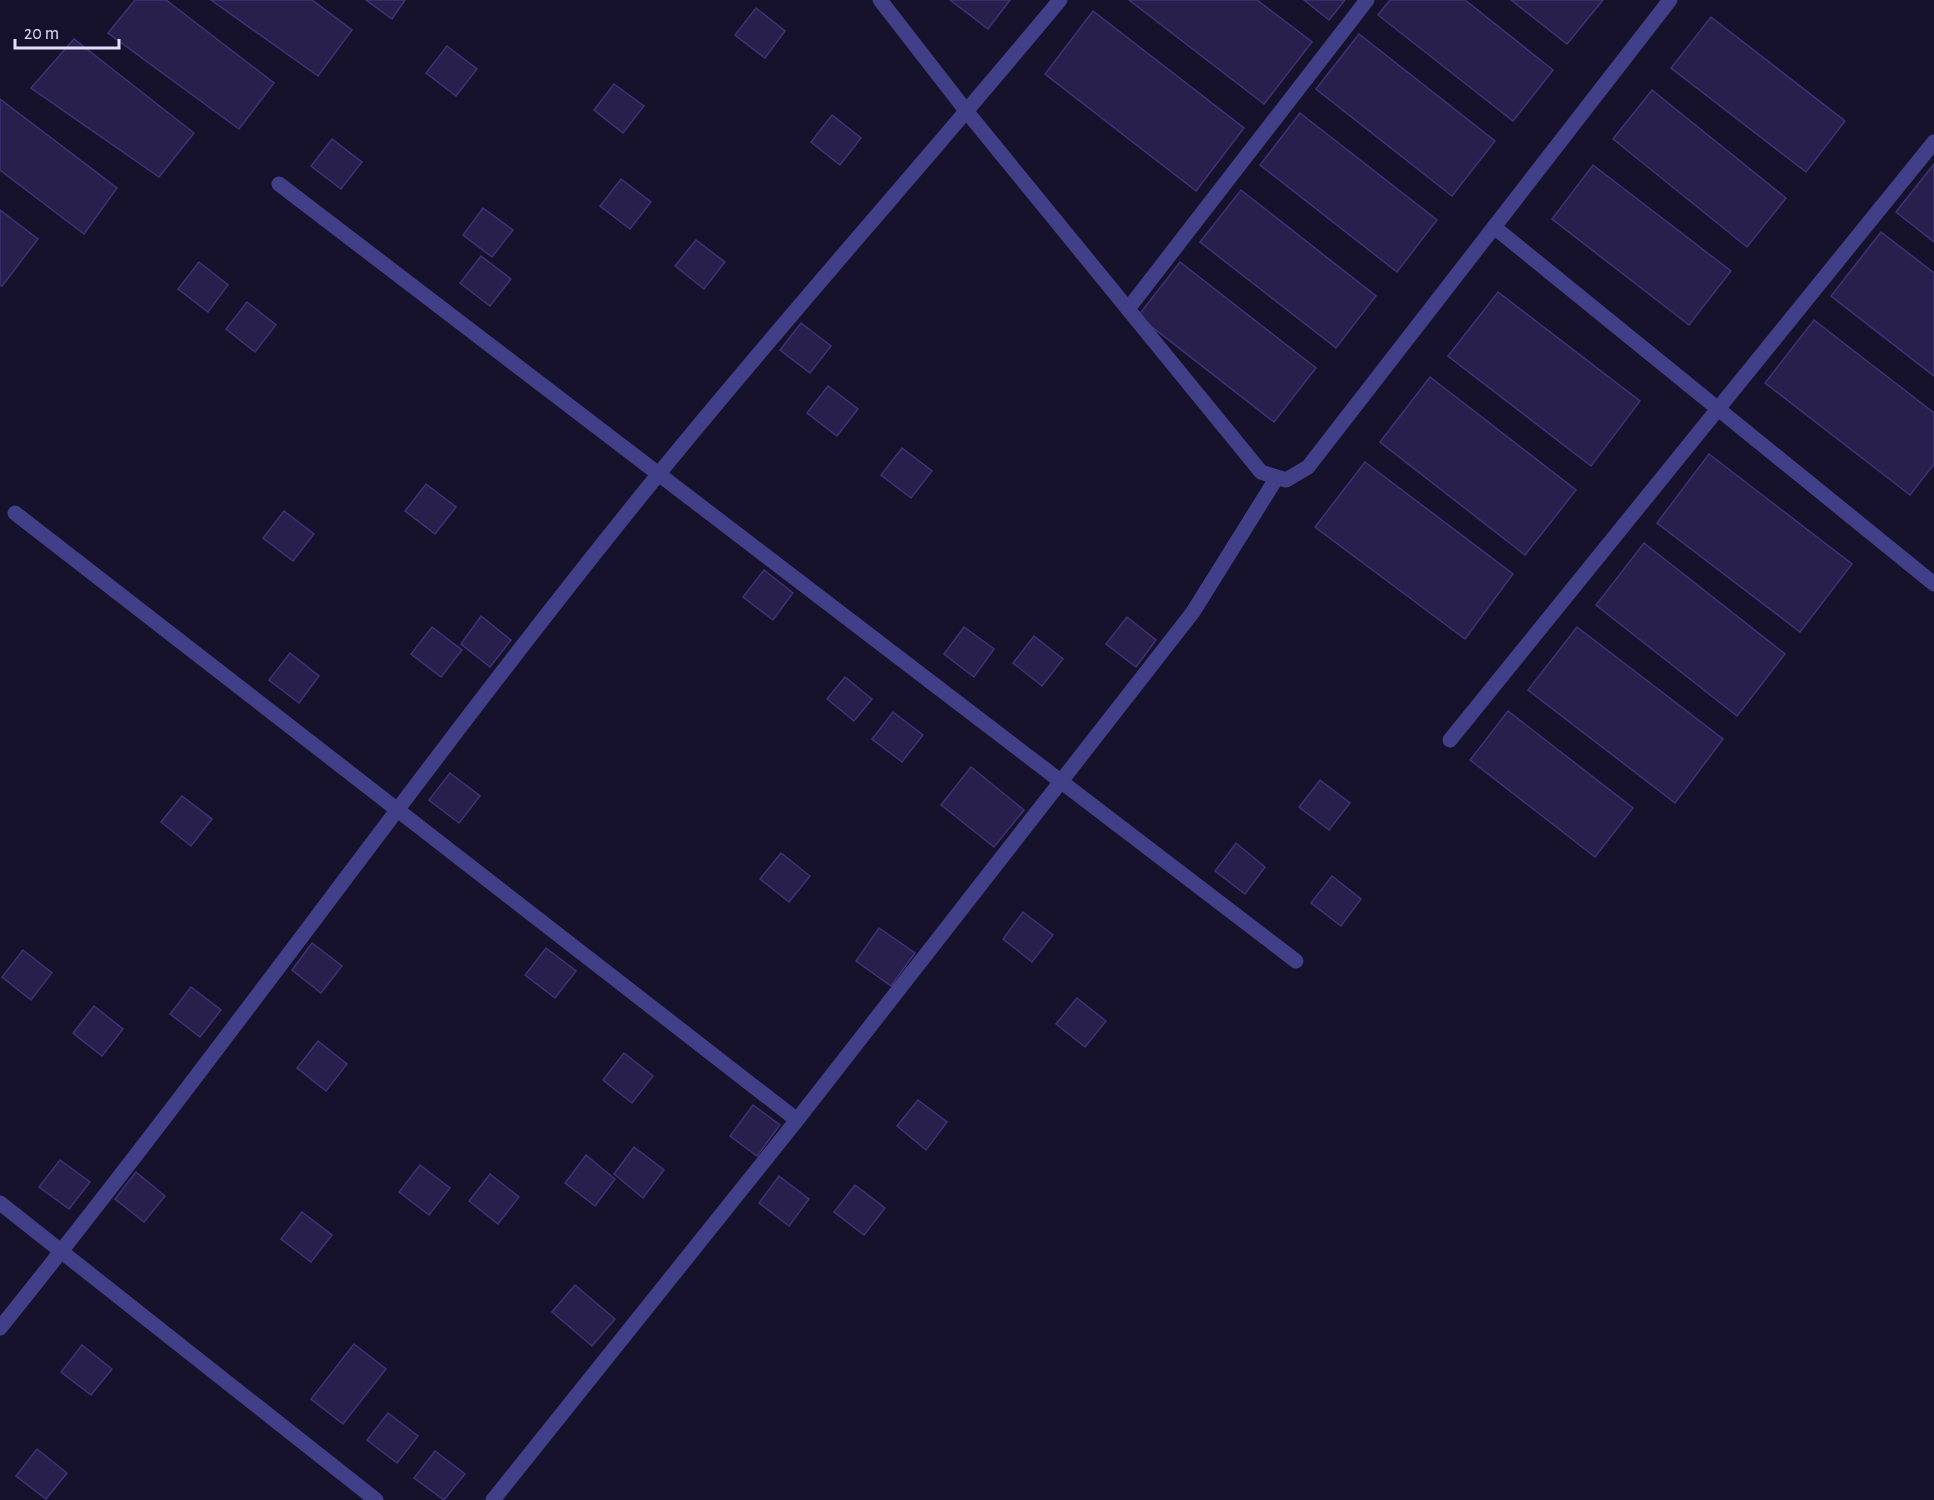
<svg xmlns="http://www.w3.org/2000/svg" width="1934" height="1500" font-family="'Alegreya Sans',sans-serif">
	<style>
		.building { fill: #281f4c; stroke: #3f3277; stroke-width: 1.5 }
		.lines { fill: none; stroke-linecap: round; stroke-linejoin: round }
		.minor { stroke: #423f89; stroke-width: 15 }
	</style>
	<rect width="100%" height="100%" fill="#17122c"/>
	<!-- building -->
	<g class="building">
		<path d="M135,0H166L274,83L239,129L108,33Z"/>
		<path d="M211,0H312L352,30L318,76Z"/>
		<path d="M366,0H405L392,19Z"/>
		<path d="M950,0H1010L988,29Z"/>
		<path d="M1129,0H1257L1312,42L1264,104Z"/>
		<path d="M1304,0H1345L1329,20Z"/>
		<path d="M1390,0H1465L1553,70L1513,121L1378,15Z"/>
		<path d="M1511,0H1603L1567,44Z"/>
		<path d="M756,8L785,31L765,58L735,35Z"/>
		<path d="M1093,11L1244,128L1196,191L1045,74Z"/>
		<path d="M1711,17L1845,121L1806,172L1671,68Z"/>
		<path d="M1359,34L1495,141L1452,196L1316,89Z"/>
		<path d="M74,39L194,133L159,177L31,88Z"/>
		<path d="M447,46L477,69L456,96L426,73Z"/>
		<path d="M614,84L644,106L623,133L594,110Z"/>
		<path d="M1652,90L1786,198L1747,247L1613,139Z"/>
		<path d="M0,99L117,188L84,234L0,170Z"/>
		<path d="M1300,113L1437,220L1397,272L1260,165Z"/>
		<path d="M832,115L861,138L840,165L811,142Z"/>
		<path d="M332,139L362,162L341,189L311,166Z"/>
		<path d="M1934,164V242L1896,212Z"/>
		<path d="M1593,165L1731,271L1689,325L1552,219Z"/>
		<path d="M621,179L651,202L630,229L600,206Z"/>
		<path d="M1241,190L1376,296L1336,348L1200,242Z"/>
		<path d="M483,208L513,230L492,257L463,235Z"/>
		<path d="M0,210L38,239L2,286L0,285Z"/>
		<path d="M1881,232L1934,273V376L1831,296Z"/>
		<path d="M696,240L725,262L704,289L675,266Z"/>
		<path d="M481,256L511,279L490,306L460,283Z"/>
		<path d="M199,262L228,285L208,312L178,289Z"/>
		<path d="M1180,262L1316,368L1274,422L1138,316Z"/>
		<path d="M1498,292L1640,401L1591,466L1448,356Z"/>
		<path d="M247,302L276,325L255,352L226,329Z"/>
		<path d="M1814,320L1934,413V464L1910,495L1765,383Z"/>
		<path d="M801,323L831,346L810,373L780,350Z"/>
		<path d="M1430,377L1576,490L1525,555L1380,442Z"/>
		<path d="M828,386L858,409L837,436L807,413Z"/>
		<path d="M902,448L932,471L911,498L881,475Z"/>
		<path d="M1709,454L1852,564L1800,632L1657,523Z"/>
		<path d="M1365,462L1513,574L1465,639L1315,527Z"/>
		<path d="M426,484L456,507L435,534L405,511Z"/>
		<path d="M284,511L314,534L293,561L263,538Z"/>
		<path d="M1644,543L1785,654L1737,716L1596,605Z"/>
		<path d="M764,570L793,593L773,620L743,597Z"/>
		<path d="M481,616L511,640L490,667L461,644Z"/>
		<path d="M1127,617L1156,640L1136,667L1106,644Z"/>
		<path d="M432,627L462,650L441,677L411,654Z"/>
		<path d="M964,627L994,649L974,677L944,654Z"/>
		<path d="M1577,627L1723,739L1675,803L1528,690Z"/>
		<path d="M1034,636L1063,659L1042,686L1013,663Z"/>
		<path d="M290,653L319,676L299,703L269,680Z"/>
		<path d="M845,677L872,699L854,721L827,699Z"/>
		<path d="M1508,711L1633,808L1595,857L1470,760Z"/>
		<path d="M893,712L923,735L902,762L872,739Z"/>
		<path d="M971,767L1024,810L994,847L941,805Z"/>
		<path d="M450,773L480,796L459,823L429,800Z"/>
		<path d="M1320,780L1350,803L1329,830L1299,807Z"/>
		<path d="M182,796L212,819L191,846L161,822Z"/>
		<path d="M1236,843L1265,867L1245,894L1215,871Z"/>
		<path d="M781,853L810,876L789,902L760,879Z"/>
		<path d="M1332,876L1361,899L1341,926L1311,903Z"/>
		<path d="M1023,912L1053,935L1032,962L1003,939Z"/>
		<path d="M879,928L915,953L891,986L856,961Z"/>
		<path d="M312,943L342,966L321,993L292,970Z"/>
		<path d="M546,948L576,971L555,998L525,975Z"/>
		<path d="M23,950L52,973L31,1000L2,977Z"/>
		<path d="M191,987L221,1010L200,1037L170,1014Z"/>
		<path d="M1077,998L1106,1021L1085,1047L1056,1024Z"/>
		<path d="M94,1006L123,1029L102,1056L73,1033Z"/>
		<path d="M318,1041L347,1064L326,1091L297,1068Z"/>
		<path d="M624,1053L653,1076L632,1103L603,1080Z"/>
		<path d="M918,1100L947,1122L926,1150L897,1126Z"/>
		<path d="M753,1105L780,1125L757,1156L730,1136Z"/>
		<path d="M634,1147L664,1170L643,1198L614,1174Z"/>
		<path d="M586,1155L615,1179L595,1206L565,1183Z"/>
		<path d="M60,1160L90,1182L69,1209L39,1187Z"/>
		<path d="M420,1165L450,1188L429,1215L399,1192Z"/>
		<path d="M136,1172L165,1196L144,1222L115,1199Z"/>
		<path d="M490,1174L519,1197L498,1224L469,1201Z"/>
		<path d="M779,1176L809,1199L789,1226L759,1203Z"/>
		<path d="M855,1185L885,1208L864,1235L834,1212Z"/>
		<path d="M302,1212L332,1235L311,1262L281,1239Z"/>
		<path d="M575,1285L615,1319L592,1346L552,1312Z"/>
		<path d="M354,1344L386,1369L343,1424L311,1399Z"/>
		<path d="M82,1345L112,1369L91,1395L61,1372Z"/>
		<path d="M388,1413L418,1436L397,1463L367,1440Z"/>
		<path d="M37,1449L67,1473L46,1499L16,1476Z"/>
		<path d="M435,1451L465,1474L444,1500L414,1478Z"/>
	</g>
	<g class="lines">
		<!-- minor -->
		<g class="minor">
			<path d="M880,0L967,112L1261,472L1286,480L1308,467L1670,0"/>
			<path d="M279,184L1296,961"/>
			<path d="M1494,227L1934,584"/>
			<path d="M1128,309L1367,0"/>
			<path d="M15,513L797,1120"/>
			<path d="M1450,740L1934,142"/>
			<path d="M0,1203L376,1500"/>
			<path d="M0,1328C225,1049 431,754 657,476C788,315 927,160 1060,0"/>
			<path d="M493,1500L797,1120L1193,612L1276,479"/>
		</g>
	</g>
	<!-- scale -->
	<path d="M15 39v9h104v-9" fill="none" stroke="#e2defe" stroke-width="3"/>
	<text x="24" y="39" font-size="18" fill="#e2defe" stroke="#17122c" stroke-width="4.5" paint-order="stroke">20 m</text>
</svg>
